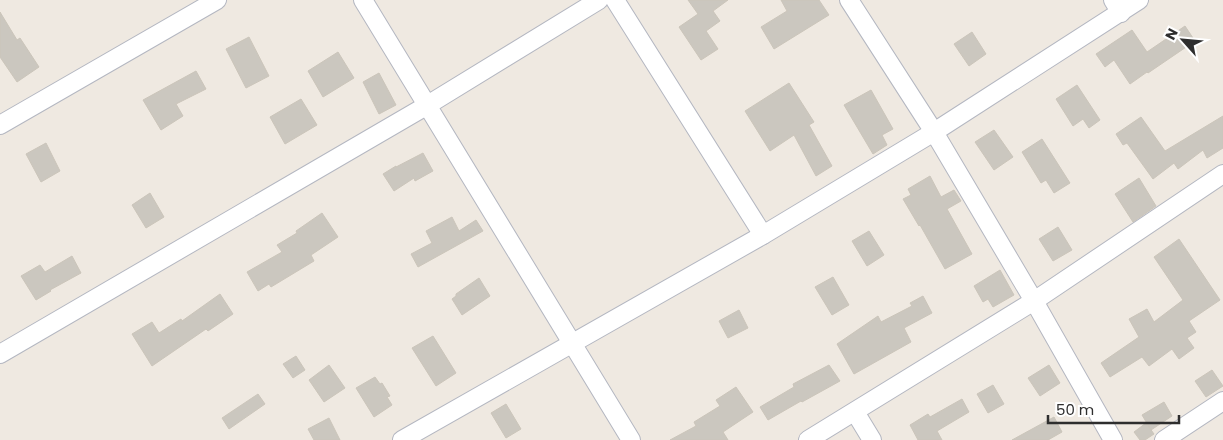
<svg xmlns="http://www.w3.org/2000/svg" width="1223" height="440" font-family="Poppins,sans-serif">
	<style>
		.building { fill: #cbc7bf; stroke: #cbc5ba }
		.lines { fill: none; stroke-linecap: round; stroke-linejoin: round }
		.minor-casing { stroke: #b4b7c1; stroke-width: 20 }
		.minor { stroke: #fff; stroke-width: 18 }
	</style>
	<rect width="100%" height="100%" fill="#efe9e1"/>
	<!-- building -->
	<g class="building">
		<path d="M688,0H728L713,11L720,21L706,31L718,49L701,60L679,27L698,14Z"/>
		<path d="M781,0H819L829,15L774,49L761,27L787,11Z"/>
		<path d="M0,12L17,40L20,38L39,67L17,82L0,57Z"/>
		<path d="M1185,26L1195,41L1148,73L1147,72L1130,84L1114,60L1105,67L1096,54L1132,30L1147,52Z"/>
		<path d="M972,32L986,54L969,66L954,44Z"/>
		<path d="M249,37L269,76L246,88L226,49Z"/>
		<path d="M338,52L354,78L323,97L308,71Z"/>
		<path d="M196,71L206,89L176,104L183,116L161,130L143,100Z"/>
		<path d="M379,73L396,105L379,114L363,82Z"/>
		<path d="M789,83L814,122L809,125L832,166L816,176L794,135L770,151L745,111Z"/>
		<path d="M1077,85L1100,120L1089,128L1083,119L1073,126L1056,99Z"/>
		<path d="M871,90L893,129L882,135L887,145L873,154L844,105Z"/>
		<path d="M301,99L317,125L285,144L270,117Z"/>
		<path d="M1223,116V148L1207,158L1203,150L1178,169L1174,163L1153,179L1127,143L1123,145L1116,134L1141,117L1165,151Z"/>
		<path d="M994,130L1013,157L994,170L975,142Z"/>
		<path d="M1042,139L1070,183L1054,193L1046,180L1041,183L1022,152Z"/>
		<path d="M46,143L60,171L41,182L26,154Z"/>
		<path d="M423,153L433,171L415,181L414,178L394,191L383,174L396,166V167Z"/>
		<path d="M930,176L941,197L954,190L961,201L947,209L972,254L945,269L920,225L919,226L903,199L911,195L908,189Z"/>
		<path d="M1139,178L1156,206L1133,222L1115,194Z"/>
		<path d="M150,193L164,217L146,228L132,205Z"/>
		<path d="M322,213L338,237L311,255L314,261L271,287L269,284L258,291L247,272L282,252L277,245L297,233L296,231Z"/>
		<path d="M452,217L459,231L476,220L483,231L418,267L411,254L432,243L426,231Z"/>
		<path d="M1058,227L1072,250L1053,261L1039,239Z"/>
		<path d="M869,231L884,255L867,266L852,241Z"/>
		<path d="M1179,239L1220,300L1189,321L1196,332L1187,338L1194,348L1179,359L1172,349L1149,366L1142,357L1110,377L1101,363L1139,337L1129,319L1147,309L1154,322L1183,300L1154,257Z"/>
		<path d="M72,256L81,273L50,290L51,291L36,300L21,276L40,265L45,272Z"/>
		<path d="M1000,270L1014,295L993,307L988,299L983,302L974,286Z"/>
		<path d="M833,277L849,305L832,315L815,287Z"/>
		<path d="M479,278L490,296L462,315L452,299L456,296V294Z"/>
		<path d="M220,294L233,314L208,331L206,329L152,366L132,334L152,322L159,333L181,319L182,321Z"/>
		<path d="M923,296L932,313L904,328L911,342L854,374L837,344L878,316L881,322L912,306L910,303Z"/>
		<path d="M739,310L748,328L728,338L719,321Z"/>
		<path d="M433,336L456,373L436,386L412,348Z"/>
		<path d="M296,356L305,370L293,378L283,364Z"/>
		<path d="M329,365L345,388L324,402L309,380Z"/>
		<path d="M829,365L840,381L802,402L801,401L768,420L760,407L794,387L793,384Z"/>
		<path d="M1049,365L1060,383L1040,396L1028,378Z"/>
		<path d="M1212,370L1223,386L1206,397L1195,381Z"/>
		<path d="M375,377L380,384L382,383L390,396L387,397L392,405L374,417L356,388Z"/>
		<path d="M993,385L1004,404L988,413L977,394Z"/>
		<path d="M736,387L753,412L723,432L728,440H670L696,426L694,422L720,406L716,400Z"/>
		<path d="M258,394L265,404L229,429L222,418Z"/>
		<path d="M962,399L969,412L937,431L942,440H918L910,425L928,414L930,417Z"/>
		<path d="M1164,402L1172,416L1151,430L1142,415Z"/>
		<path d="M506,404L521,429L506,438L491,413Z"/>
		<path d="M1054,417L1062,432L1048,440H1012Z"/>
		<path d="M329,418L340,440H314L308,429Z"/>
		<path d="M1146,423L1154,434L1145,440H1140L1134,432Z"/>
	</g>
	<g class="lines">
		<!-- minor casing -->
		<g class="minor-casing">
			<g id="minor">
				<path d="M363,0L631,440"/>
				<path d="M615,0L763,235"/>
				<path d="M849,0L934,132L1034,301L1113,440"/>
				<path d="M1113,0L1121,13"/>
				<path d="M0,125L217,0"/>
				<path d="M0,354L426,106L599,0"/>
				<path d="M855,412L872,440"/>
				<path d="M402,440L763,235L934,132L1139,0"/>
				<path d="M808,440L1034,301L1223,174"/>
				<path d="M1164,440L1223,401"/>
			</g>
		</g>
		<!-- minor -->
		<use href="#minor" class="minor"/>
	</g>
	<!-- north arrow -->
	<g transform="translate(1183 40) rotate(297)" stroke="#ffffff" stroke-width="4" paint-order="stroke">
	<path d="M0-4L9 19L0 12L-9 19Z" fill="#2e2e2e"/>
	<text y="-8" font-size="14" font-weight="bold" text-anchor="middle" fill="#2e2e2e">N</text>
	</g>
	<!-- scale -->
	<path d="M1048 415v8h131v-8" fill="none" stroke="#2e2e2e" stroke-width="2.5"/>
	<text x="1056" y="415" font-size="15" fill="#2e2e2e" stroke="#ffffff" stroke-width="4" paint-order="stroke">50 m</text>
</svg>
